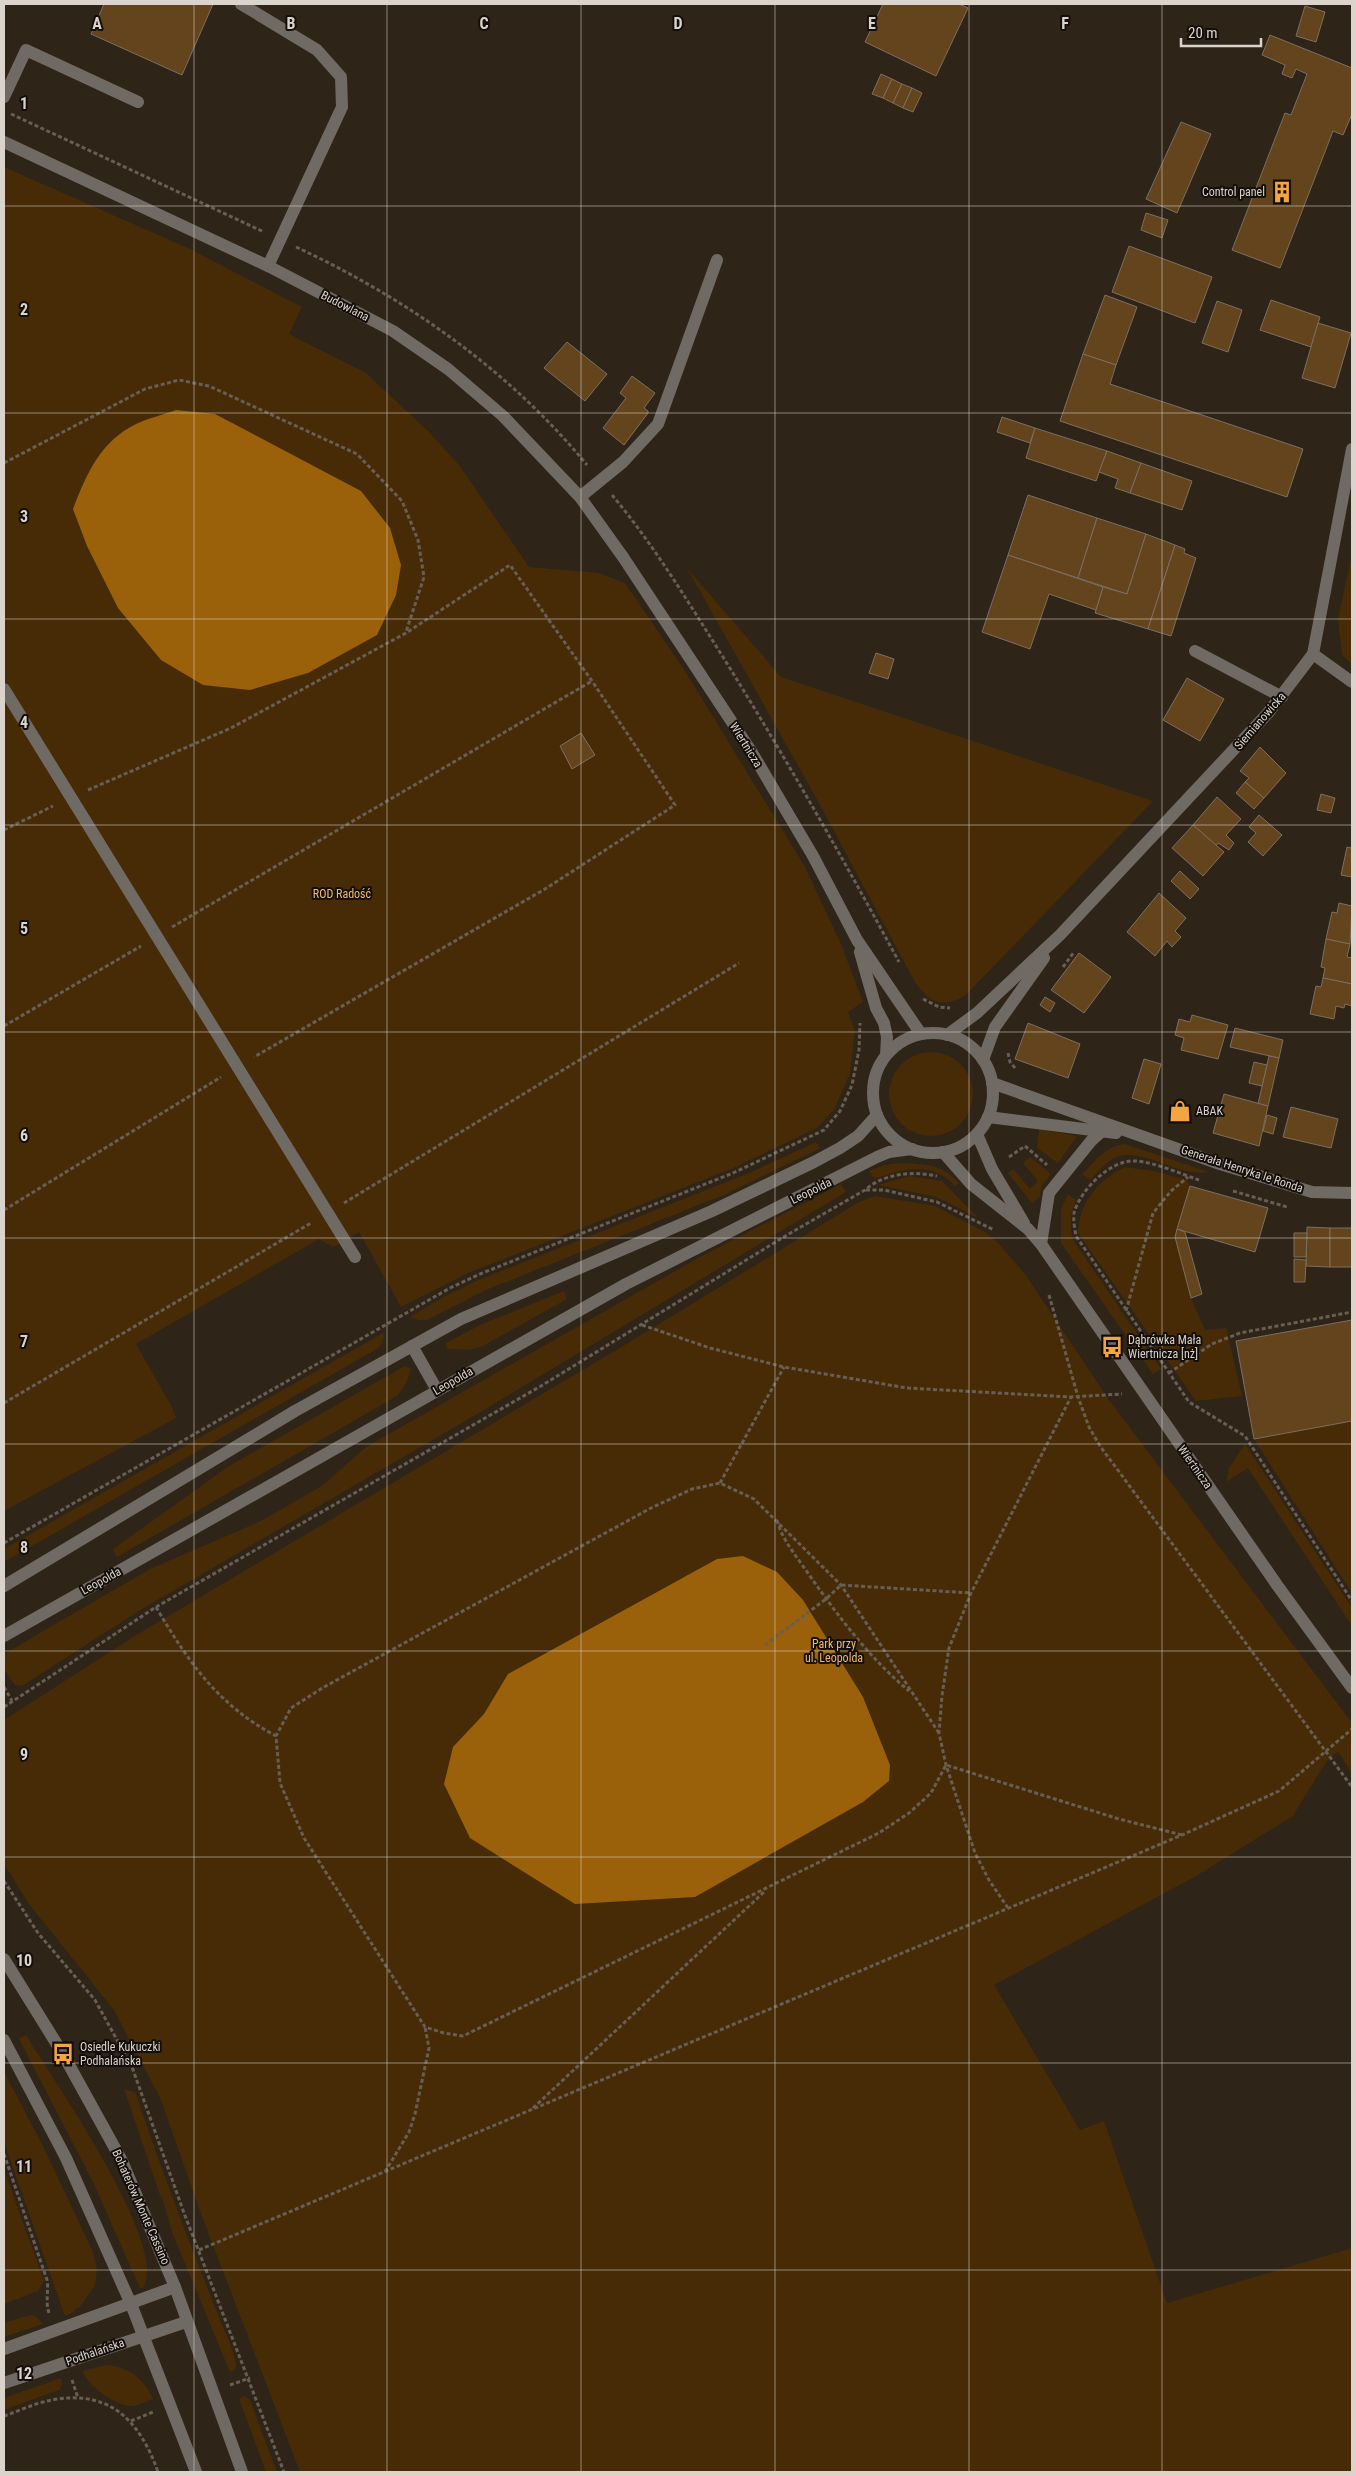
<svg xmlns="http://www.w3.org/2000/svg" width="1356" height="2476" font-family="'Roboto Condensed',sans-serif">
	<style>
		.green { fill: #462b06 }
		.water { fill: #9a610a }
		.building { fill: #63441d; stroke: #7c6f61 }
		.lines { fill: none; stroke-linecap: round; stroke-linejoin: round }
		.path { stroke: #685e53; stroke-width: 3; stroke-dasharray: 4 2.5; stroke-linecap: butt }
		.minor { stroke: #706a64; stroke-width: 12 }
		.grid { fill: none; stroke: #dbd4cc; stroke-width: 1; stroke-opacity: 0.55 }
		.labels { text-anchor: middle; stroke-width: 4; stroke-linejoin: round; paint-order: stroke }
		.poi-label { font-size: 12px; fill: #dbd4cc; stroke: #130e09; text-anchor: start }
		.street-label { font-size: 12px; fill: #dbd4cc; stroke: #130e09 }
		.park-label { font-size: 12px; fill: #f6b86f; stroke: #130e09 }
		.grid-label { font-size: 16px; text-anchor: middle; font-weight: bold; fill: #dbd4cc; stroke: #130e09; stroke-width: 4; stroke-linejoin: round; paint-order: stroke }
	</style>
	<rect width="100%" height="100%" fill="#2f2418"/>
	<!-- green -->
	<g class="green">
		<path d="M4,167L190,249L302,307L289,334L366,373L429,432L459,465L529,567L599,573L625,583L685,671L805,867L841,944L863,1002L848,1012L855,1031L850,1073L834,1110L817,1128L731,1169L468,1273L401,1307L359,1232L333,1247L319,1239L136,1344L172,1407L176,1418L4,1511Z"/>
		<path d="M1352,554V664L1342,655L1338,619Z"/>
		<path d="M687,568L781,677L1153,801L967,994C944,1009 930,1004 915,982L814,794Z"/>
		<circle cx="931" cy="1094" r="42"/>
		<path d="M1039,1129L1077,1136L1058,1163L1037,1148Z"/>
		<path d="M816,1142L820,1148L726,1194L486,1290L427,1320H417L410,1317L445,1296L481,1279L749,1173Z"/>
		<path d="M1125,1144L1209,1172C1179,1178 1143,1147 1117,1157C1106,1161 1098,1172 1090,1180L1082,1174C1095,1161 1106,1146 1125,1144Z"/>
		<path d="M1030,1157L1051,1174L1041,1187L1040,1196L1032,1203L1008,1173L1013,1169L1030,1189L1038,1181L1023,1163Z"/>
		<path d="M901,1163C925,1164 942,1164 959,1183L955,1186C931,1160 904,1169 874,1179L869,1171L884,1165Z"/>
		<path d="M1125,1167L1154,1171L1187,1180L1190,1186L1175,1237L1191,1298L1205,1330L1226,1328L1242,1396L1196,1401L1078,1233C1078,1204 1099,1179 1125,1167Z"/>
		<path d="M909,1176L942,1181L978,1218L937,1197L878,1185Z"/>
		<path d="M841,1184L846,1192L479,1413L142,1609L22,1686L15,1685L4,1669V1654L150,1569L261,1521L323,1485L366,1447L700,1257Z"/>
		<path d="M1068,1194L1076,1200C1070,1215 1069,1224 1073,1240L1161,1369L1153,1374L1061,1243V1209Z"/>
		<path d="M875,1196L935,1206L985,1232L1000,1245L1025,1274L1109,1400L1352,1723V1774L1338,1751L1326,1762L1293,1816L1196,1876L994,1985L1080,2130L1104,2121L1167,2303L1352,2248V2472H300L201,2214L161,2100L114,2010L29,1904L4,1864V1720L133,1637L618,1349L859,1202Z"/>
		<path d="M564,1291L567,1299L481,1347L468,1350L448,1349L446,1346V1343L480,1325Z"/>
		<path d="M385,1332L382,1343L377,1349L4,1562V1549Z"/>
		<path d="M405,1366L411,1369L407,1382L397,1396L117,1557L113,1549L229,1466Z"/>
		<path d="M1352,1421V1593L1254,1439Z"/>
		<path d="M1245,1444L1352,1608V1626L1248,1468L1226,1482L1229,1468Z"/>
		<path d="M26,2035C51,2077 171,2247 143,2288H140L94,2184L19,2039Z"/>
		<path d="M4,2072L42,2144L93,2252L97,2270L95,2285L80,2307L76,2308L74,2312L65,2316L4,2142Z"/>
		<path d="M124,2089L135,2092C161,2168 189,2243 219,2317C223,2328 240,2361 235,2370L230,2372L172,2232L162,2197L160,2195Z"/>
		<path d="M4,2170L44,2281L38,2291L4,2304Z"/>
		<path d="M30,2315L35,2316L43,2324L4,2337V2323Z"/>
		<path d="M107,2365C130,2368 143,2378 153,2399C147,2401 140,2405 134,2406C118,2408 87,2386 83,2371Z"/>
		<path d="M61,2378L62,2385L59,2390L4,2410V2398Z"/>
		<path d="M245,2396L250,2400L277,2472H266L239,2399Z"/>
	</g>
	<!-- water -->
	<g class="water">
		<path d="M176,410L215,414L361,491L390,528L401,565L396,595L377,635L308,673L250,690L203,685L161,660L118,608L87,546L73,509C87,473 100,442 136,424C148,418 163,415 176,410Z"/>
		<path d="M743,1556L777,1572L803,1600L863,1697L890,1765L889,1781L863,1802L695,1897L575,1904L470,1838L444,1784L453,1747L484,1714L508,1674L717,1559Z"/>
	</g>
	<!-- building -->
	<g class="building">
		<path d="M104,4H213L182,75L91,34Z"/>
		<path d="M883,4H959L968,8L936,76L865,42Z"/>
		<path d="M1305,6L1325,12L1316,42L1296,36Z"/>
		<path d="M1270,35L1352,68V114L1343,135L1333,131L1280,268L1232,250L1285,113L1291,115L1307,74L1296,69L1292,78L1282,74L1285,65L1262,55Z"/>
		<path d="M881,74L892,79L883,98L872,94Z"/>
		<path d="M892,79L902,84L893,103L883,98Z"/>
		<path d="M902,84L912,88L903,108L893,103Z"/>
		<path d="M912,88L922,93L913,112L903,108Z"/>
		<path d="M1181,122L1211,134L1177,213L1146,199Z"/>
		<path d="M1146,213L1168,220L1162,238L1141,230Z"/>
		<path d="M1129,246L1212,277L1195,323L1112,292Z"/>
		<path d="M1105,295L1137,307L1116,365L1083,354Z"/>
		<path d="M1271,300L1320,317L1311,347L1260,330Z"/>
		<path d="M1217,301L1242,310L1228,352L1202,343Z"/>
		<path d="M1318,323L1351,333L1335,388L1302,378Z"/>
		<path d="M567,342L607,374L585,401L544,368Z"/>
		<path d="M1083,354L1116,365L1110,384L1303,449L1287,497L1060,421Z"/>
		<path d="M632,376L655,393L644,408L648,411V413L624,445L603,428L626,398L620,393Z"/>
		<path d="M1002,417L1035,428L1030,443L997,432Z"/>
		<path d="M1035,428L1107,451L1096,481L1026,458Z"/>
		<path d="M1107,451L1141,463L1130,493L1115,488L1118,479L1099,472Z"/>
		<path d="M1141,463L1192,481L1182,510L1130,493Z"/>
		<path d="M1028,495L1097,518L1078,578L1008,555Z"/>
		<path d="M1097,518L1146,534L1127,594L1078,578Z"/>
		<path d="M1146,534L1175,545L1148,629L1095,613L1103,587L1127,594Z"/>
		<path d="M1175,545L1185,549L1184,553L1196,558L1171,636L1148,629Z"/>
		<path d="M1008,555L1103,587L1096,610L1049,594L1030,649L982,632Z"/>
		<path d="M876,653L894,659L888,679L869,673Z"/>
		<path d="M1187,678L1224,699L1200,741L1163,720Z"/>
		<path d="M581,733L595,755L572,769L560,746Z"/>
		<path d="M1260,747L1286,773L1264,798L1245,782L1249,778L1240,771Z"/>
		<path d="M1245,782L1264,798L1254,809L1236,793Z"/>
		<path d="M1321,794L1335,798L1331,813L1317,810Z"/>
		<path d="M1217,797L1241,819L1226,835L1234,843L1229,850L1218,843L1216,846L1193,825Z"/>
		<path d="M1259,815L1282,835L1263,856L1248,842L1256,833L1249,827Z"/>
		<path d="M1193,825L1224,852L1203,876L1172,848Z"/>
		<path d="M1352,843V877L1341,875L1347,847L1351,848Z"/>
		<path d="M1180,871L1199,889L1190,899L1171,881Z"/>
		<path d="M1159,893L1186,918L1175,931L1181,937L1172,947L1167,941L1155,956L1127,932Z"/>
		<path d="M1339,903L1352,906L1350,944L1326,939L1332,912L1337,913Z"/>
		<path d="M1326,939L1350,944L1347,957L1352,958V984L1323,978L1325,968L1321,967Z"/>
		<path d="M1079,953L1111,977L1084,1013L1051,990Z"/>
		<path d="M1323,978L1352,984V1006L1345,1004L1344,1008L1336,1006L1334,1019L1310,1014L1316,986L1321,987Z"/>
		<path d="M1045,997L1055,1003L1050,1012L1040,1005Z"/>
		<path d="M1192,1015L1228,1025L1218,1059L1181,1050L1184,1038L1175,1035L1179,1019L1190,1022Z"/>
		<path d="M1028,1023L1080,1044L1068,1078L1015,1059Z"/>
		<path d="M1235,1028L1283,1040L1279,1058L1230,1047Z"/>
		<path d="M1269,1056L1279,1058L1268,1106L1258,1104Z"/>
		<path d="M1144,1059L1161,1064L1149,1104L1132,1098Z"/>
		<path d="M1254,1062L1267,1065L1262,1086L1249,1083Z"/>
		<path d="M1224,1094L1268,1106L1259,1146L1213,1133Z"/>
		<path d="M1291,1107L1338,1119L1331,1148L1283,1137Z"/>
		<path d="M1267,1115L1277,1118L1273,1134L1263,1131Z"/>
		<path d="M1190,1186L1268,1208L1255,1252L1177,1229Z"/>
		<path d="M1307,1227L1330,1228V1267L1306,1266Z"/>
		<rect x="1330" y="1228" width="22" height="39"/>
		<path d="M1177,1229L1185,1232L1202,1294L1191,1298L1175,1237Z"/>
		<path d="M1294,1233H1307L1306,1257H1294Z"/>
		<path d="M1294,1259L1306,1260L1305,1282H1294Z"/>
		<path d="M1352,1320V1421L1254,1439L1236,1341Z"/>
	</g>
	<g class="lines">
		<!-- path -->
		<g class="path">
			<path d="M11,114L264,232"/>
			<path d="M296,247C406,298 510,371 587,465"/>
			<path d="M4,463L145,389L179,380L209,386L357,454L402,501L418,540L424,577L406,632"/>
			<path d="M612,495C654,545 688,602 723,657C785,757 843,858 899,962"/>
			<path d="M88,790L231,728L406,633L510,565L592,681L675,805L545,889L254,1057"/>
			<path d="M4,830L53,806"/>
			<path d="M172,927L592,681"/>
			<path d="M1063,967L1074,952"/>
			<path d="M923,999L939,1007L950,1008"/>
			<path d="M4,1026L141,946"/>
			<path d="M1008,1053L1010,1062L1016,1069"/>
			<path d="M1025,1146L1047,1165"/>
			<path d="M1009,1157L1025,1146"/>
			<path d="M1199,1180C1181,1174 1154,1162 1136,1161C1111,1159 1080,1190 1074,1213C1073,1220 1075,1230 1076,1236L1189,1402L1245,1436L1352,1601"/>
			<path d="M866,1190H884L937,1202L994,1230"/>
			<path d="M1233,1191L1287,1207"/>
			<path d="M344,1203L739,963"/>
			<path d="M4,1210L221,1077"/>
			<path d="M1049,1295L1078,1397L1089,1427L1100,1446L1352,1787"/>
			<path d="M1126,1311L1153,1213L1171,1191L1188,1177"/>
			<path d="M642,1325L710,1348L784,1367L907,1388L1071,1397L1122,1394"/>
			<path d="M1169,1373L1212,1344L1240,1333L1352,1312"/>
			<path d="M4,1403L311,1223"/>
			<path d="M720,1483L784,1367"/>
			<path d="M777,1520C782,1539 794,1553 805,1569C836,1613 868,1657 909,1691"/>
			<path d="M4,1543L450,1288L480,1274L733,1173L824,1130L840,1111L852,1085L859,1050L860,1023"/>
			<path d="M156,1607C189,1663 218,1705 276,1736"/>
			<path d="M765,1645L826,1599L841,1585L971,1593"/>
			<path d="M4,1687L12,1701"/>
			<path d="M4,1707L156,1607L541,1386L787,1235L865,1190C884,1173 913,1171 937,1176"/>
			<path d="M939,1733L841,1585L754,1499L720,1483L692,1489L651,1508L324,1687L291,1708L276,1736L280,1783L304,1838L425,2027L444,2033L463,2036L879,1833L909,1813L931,1793L946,1765L1119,1819L1182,1835"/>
			<path d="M4,1881L38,1933L95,2000L132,2067L184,2213L284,2472"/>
			<path d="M1008,1908L989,1880L975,1853L946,1765L939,1733L942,1696L949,1648L971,1593L1071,1397"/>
			<path d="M533,2108L764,1892"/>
			<path d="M4,2154L47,2280C49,2292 45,2301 49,2313"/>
			<path d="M385,2172L409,2132L415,2114L429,2048L425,2027"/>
			<path d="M199,2250L1182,1835L1279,1791L1352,1729"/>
			<path d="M72,2380L78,2398"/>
			<path d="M230,2385L250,2378"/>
			<path d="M4,2416C19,2411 35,2403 52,2400C110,2389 140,2421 158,2472"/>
			<path d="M131,2421L153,2412"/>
		</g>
		<!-- minor -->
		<g class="minor">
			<path d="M241,4L317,50L341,77L342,107L268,266"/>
			<path d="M4,97L26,50L138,102"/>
			<path d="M4,142L268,266L393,331L448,369L503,416L580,497L623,557L751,751L813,856L857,940L921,1034"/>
			<path d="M580,497L623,462L658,424L717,260"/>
			<path d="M1195,651L1282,697"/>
			<path d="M1313,654L1352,682"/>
			<path d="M4,689L355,1257"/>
			<path d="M860,952L876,1008L884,1023L887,1037L886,1055"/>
			<circle cx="933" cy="1093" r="60"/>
			<path d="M947,1035L977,1013L1060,935L1268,713L1313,654L1352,449"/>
			<path d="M983,1060L995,1027L1044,958"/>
			<path d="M992,1083L1220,1164L1312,1192L1352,1193"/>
			<path d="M988,1117L1116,1133"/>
			<path d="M977,1134L992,1169L1024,1223"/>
			<path d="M943,1152L971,1184L1028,1229L1041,1244L1277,1585L1352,1688"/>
			<path d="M1041,1244L1049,1193L1091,1141L1102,1131"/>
			<path d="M412,1346L437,1390"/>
			<path d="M4,1586L295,1411L461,1319L712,1211L814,1162L840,1148L858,1136L877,1115"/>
			<path d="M4,1636L626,1284L877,1157L889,1152L912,1149"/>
			<path d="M4,1959L63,2054L122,2161L175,2287L242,2472"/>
			<path d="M4,2040L66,2158L131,2304L196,2472"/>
			<path d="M4,2349L175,2287"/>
			<path d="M4,2383L186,2322"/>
		</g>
	</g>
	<!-- grid -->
	<path class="grid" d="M194,4V2472M387,4V2472M581,4V2472M775,4V2472M969,4V2472M1162,4V2472M4,206H1352M4,413H1352M4,619H1352M4,825H1352M4,1032H1352M4,1238H1352M4,1444H1352M4,1651H1352M4,1857H1352M4,2063H1352M4,2270H1352"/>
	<!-- icons -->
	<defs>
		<g id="building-bare" transform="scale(1.725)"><path d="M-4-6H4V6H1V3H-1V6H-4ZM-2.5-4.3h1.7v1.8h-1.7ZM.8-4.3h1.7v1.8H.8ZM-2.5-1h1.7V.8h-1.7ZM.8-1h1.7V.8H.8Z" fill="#f2a541" stroke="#130e09" stroke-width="2.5" paint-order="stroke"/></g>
		<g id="shop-bare" transform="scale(1.725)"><path d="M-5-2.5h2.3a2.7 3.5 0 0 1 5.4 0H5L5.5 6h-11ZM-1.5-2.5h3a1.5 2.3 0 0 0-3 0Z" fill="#f2a541" stroke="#130e09" stroke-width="2.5" paint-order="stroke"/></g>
		<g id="bus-bare" transform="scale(1.725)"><path d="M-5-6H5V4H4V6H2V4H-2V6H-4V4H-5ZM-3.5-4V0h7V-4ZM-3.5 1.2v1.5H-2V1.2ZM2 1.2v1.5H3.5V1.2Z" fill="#f2a541" stroke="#130e09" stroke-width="2.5" paint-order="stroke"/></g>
	</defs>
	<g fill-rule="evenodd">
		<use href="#building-bare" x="1282" y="192"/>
		<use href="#shop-bare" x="1180" y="1111"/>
		<use href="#bus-bare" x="1112" y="1347"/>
		<use href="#bus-bare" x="63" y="2054"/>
	</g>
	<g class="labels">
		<!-- poi labels -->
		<g class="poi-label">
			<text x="1265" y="196" text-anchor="end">Control panel</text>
			<text x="1196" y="1115">ABAK</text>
			<text x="1128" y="1344">Dąbrówka Mała<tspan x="1128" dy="14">Wiertnicza [nż]</tspan></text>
			<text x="80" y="2051">Osiedle Kukuczki<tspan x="80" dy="14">Podhalańska</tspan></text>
		</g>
		<!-- street labels -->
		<g class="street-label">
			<text transform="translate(345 306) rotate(27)" y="4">Budowlana</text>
			<text transform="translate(1260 721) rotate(-49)" y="4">Siemianowicka</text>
			<text transform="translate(746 745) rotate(58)" y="4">Wiertnicza</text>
			<text transform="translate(1242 1169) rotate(18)" y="4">Generała Henryka le Ronda</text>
			<text transform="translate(811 1191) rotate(-26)" y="4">Leopolda</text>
			<text transform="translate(453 1381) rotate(-30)" y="4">Leopolda</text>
			<text transform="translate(1195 1467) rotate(55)" y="4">Wiertnicza</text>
			<text transform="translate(101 1581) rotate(-29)" y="4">Leopolda</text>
			<text transform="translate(141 2207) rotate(66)" y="4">Bohaterów Monte Cassino</text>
			<text transform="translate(95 2352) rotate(-19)" y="4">Podhalańska</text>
		</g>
		<!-- park labels -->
		<g class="park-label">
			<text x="342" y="898">ROD Radość</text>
			<text x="834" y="1648">Park przy<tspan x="834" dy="14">ul. Leopolda</tspan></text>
		</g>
	</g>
	<g class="grid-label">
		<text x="97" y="29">A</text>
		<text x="291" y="29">B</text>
		<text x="484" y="29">C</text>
		<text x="678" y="29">D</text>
		<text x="872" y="29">E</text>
		<text x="1065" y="29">F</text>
		<text x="24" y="109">1</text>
		<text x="24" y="315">2</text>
		<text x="24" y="522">3</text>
		<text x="24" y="728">4</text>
		<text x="24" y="934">5</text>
		<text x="24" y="1141">6</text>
		<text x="24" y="1347">7</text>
		<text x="24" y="1553">8</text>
		<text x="24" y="1760">9</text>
		<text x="24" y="1966">10</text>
		<text x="24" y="2172">11</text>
		<text x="24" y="2379">12</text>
	</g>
	<!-- border -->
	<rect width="1356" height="2476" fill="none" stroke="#dbd4cc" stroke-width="10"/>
	<!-- scale -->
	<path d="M1181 38v8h80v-8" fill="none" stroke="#dbd4cc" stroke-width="2.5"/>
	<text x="1188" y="38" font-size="15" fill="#dbd4cc" stroke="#130e09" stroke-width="4" paint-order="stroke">20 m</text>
</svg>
